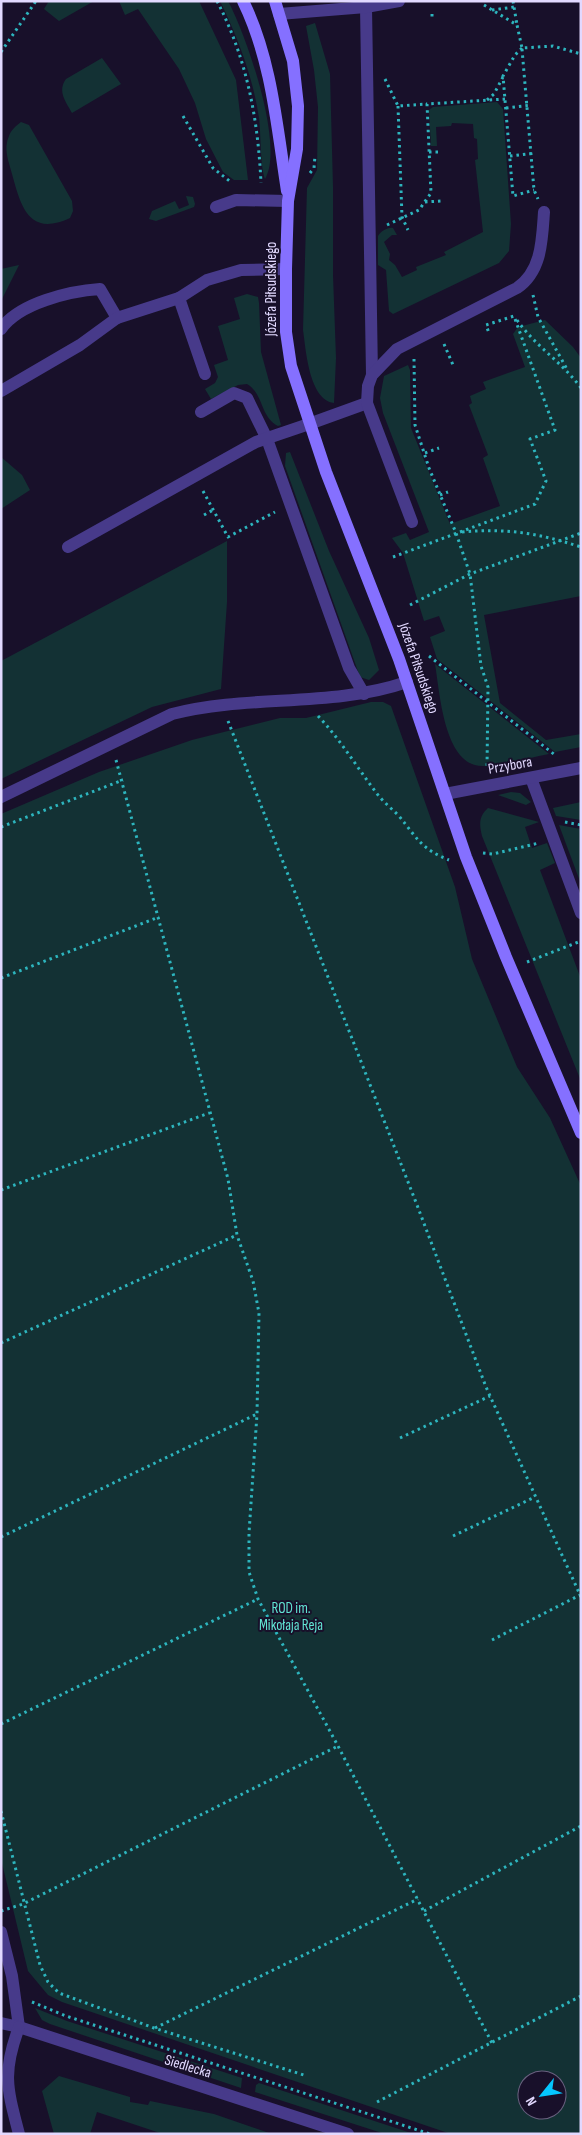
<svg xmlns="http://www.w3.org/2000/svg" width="582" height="2135" font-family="'Sofia Sans Condensed',sans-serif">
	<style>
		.green { fill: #133134; fill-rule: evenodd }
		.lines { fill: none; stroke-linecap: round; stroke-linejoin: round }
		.path { stroke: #2db5be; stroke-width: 3; stroke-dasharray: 2.5 4; stroke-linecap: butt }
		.lane { stroke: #473a8a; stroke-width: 12 }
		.street { stroke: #473a8a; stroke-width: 12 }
		.secondary { stroke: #8570ff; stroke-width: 12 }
		.labels { text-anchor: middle; stroke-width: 4; stroke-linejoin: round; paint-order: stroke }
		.street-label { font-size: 15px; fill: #e2d9ff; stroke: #18102a }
		.park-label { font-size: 15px; fill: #61e3d3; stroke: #18102a }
	</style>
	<rect width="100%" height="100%" fill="#18102a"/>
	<!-- green -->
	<g class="green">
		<path d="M49,1H94L59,21L44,9Z"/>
		<path d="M119,1H199L236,80L248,180H234L223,172L206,139L195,103L179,69L138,9L125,15Z"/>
		<path d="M220,1H228C246,34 285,146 265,179C260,167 261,133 259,118C253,77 238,38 220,1Z"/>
		<path d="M315,23L330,74L333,187V275L336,358L334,403C309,400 306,350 303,330L307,188L317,170L318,107L314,70L306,26Z"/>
		<path d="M102,58L121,84L72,113C66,102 57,91 66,79Z"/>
		<path d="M497,102L503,109L511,224L509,251L499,263L393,314L389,311L386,270L378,265V236C381,231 388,227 393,228L397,235H392L384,242L390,254L389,260L395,265L402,277L417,270L416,267L446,255L444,252L483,232L475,160L478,159L477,139L474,138L473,124L452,123L451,126L436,127L437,146H431L429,110L433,107Z"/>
		<path d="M21,122L29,125L72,201L73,211L70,218C29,237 21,207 12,174C9,162 3,149 9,136C11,130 16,126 21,122Z"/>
		<path d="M186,196L193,197L195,204L194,207L156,221L149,219L152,211L175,201L179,209L189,205Z"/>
		<path d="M19,265L1,301V269Z"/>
		<path d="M247,294L258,297L259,303L261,352L281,425L278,426C260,417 264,394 247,384L238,385L211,399L205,389L215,383L218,377L214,365L228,360L218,326L240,319L234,298Z"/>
		<path d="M545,320L573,347L581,358V596L484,615L500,703L546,740L581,734V747L555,752L437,659L430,637L445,631L439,616L424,621L403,553L392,538L406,533L410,540L429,532L383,413L380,398L384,376L408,365L410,370L411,428L450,524L500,506L483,458L488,455L469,405L472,403L470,396L486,389L483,382L525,367L513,334L518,327Z"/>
		<path d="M290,452L329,551L369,638L379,670L369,680L360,677L285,466L286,453Z"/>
		<path d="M1,457L22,475L30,490L1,509Z"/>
		<path d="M227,541V602L221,689L152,707L1,779V661Z"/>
		<path d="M435,664L549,754C528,758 506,765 484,766C444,768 440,693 435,664Z"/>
		<path d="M371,702H383L391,706L455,887L472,959L517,1067L550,1118L581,1186V2134H451L62,2002L48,1995L28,1971L1,1859V814L99,772L192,740L280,718H306ZM527,2080H557V2110H527Z"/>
		<path d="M511,792L520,793L531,802L526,805L498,795Z"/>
		<path d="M581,802V820L556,816L553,808Z"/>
		<path d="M488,808L539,822L525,827L532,848L547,843L555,863L540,870L581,979V1081L482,836C479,824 479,816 488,808Z"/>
		<path d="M559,825L581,829V884Z"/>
		<path d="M35,2008L67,2021L242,2078L241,2088L50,2024L42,2020Z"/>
		<path d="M59,2076L130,2097V2102L148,2105L150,2101L214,2114L272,2134H163L97,2112L90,2134H54L42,2091Z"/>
		<path d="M259,2083L414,2134H385L255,2092L256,2085Z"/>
	</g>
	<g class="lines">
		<!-- path -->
		<g class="path">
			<path d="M217,1C247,59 258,119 261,183"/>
			<path d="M513,1L517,25"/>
			<path d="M484,5L517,25L522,48L553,46L581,54"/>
			<path d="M492,10L514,7"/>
			<path d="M432,14V20"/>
			<path d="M522,48L515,55L503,76L513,196L534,190"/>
			<path d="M522,49L534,190L538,199"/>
			<path d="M1,52L36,1"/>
			<path d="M385,79L398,106L427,104"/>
			<path d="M487,100L494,94L503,77"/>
			<path d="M398,106L402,217L408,230"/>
			<path d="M506,108L531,105"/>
			<path d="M183,116L213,168L232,183"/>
			<path d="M429,152H438"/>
			<path d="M510,156L535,153"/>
			<path d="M310,173L314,168L315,156"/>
			<path d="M425,202L441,201"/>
			<path d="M387,225L419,210L431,193L427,104L505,99"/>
			<path d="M533,295L538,317L568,371"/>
			<path d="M517,320C535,346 562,362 581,388"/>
			<path d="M444,344L453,365"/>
			<path d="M414,359L415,425L429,468L456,533L470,574L481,666L488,687L487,768"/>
			<path d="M425,453L439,448"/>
			<path d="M203,491L228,537L275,512"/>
			<path d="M440,495L448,492"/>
			<path d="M204,515L213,510"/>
			<path d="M462,532C506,528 538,533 581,547"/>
			<path d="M393,557L535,504L546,481L530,439L555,430L514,316L486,325L489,333"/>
			<path d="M410,605L470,574L581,533"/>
			<path d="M429,656L555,755"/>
			<path d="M318,716C340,739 356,766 375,791C382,801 391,808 399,816C417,838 421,849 449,860"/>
			<path d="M228,721L417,1205L486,1387L581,1597"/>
			<path d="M116,760L228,1179L237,1235L253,1281L259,1313L257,1414L249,1533V1572L258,1599L338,1746L492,2043"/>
			<path d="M565,822L581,825"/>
			<path d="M1,827L123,780"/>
			<path d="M483,853L493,854L539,843"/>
			<path d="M527,962L581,941"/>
			<path d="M1,978L159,917"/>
			<path d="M1,1190L209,1113"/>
			<path d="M1,1343L237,1235"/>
			<path d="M400,1438L490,1396"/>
			<path d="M453,1536L535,1497"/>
			<path d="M1,1537L257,1414"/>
			<path d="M492,1640L580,1595"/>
			<path d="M1,1724L258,1599"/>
			<path d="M1,1811L40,1965L48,1982L59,1993L154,2028L307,2076"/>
			<path d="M1,1911L23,1904L338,1746"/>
			<path d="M424,1911L581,1826"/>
			<path d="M32,2002L66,2016L430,2134"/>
			<path d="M155,2028L418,1899"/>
			<path d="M377,2102L581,1996"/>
		</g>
		<!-- lane -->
		<g class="lane">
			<path d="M216,207L236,200L288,201"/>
			<path d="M179,298L205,374"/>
			<path d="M1,329C19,303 70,291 100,289L117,318"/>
			<path d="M1,391L80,345L117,318L179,298L207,280L241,270L286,269"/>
			<path d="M201,412L234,393L247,398L267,439L349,668L364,694"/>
			<path d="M68,547L256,442L309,424"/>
			<path d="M1,797L172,714C249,694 331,708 407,682"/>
			<path d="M1,1932L12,1976L19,2027"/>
		</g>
		<!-- street -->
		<g class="street">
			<path d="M366,7L372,375"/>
			<path d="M279,14L366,7L399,1"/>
			<path d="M309,424L367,403"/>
			<path d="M412,522L367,403L368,386L372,375L397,349L517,288C542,271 542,240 544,212"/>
			<path d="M531,778L581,913"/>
			<path d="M445,794L581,768"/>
			<path d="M1,2023L19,2027L348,2134"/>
			<path d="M19,2027C2,2073 7,2088 19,2134"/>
		</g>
		<!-- secondary -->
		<g class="secondary">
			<path d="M243,1C272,60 277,128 287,191"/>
			<path d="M275,1L293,61L298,106L297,149L288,201L286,269V332L291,366L326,472L399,659L466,857L506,957L581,1133"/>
		</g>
	</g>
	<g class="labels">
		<!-- street labels -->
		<g class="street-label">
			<text transform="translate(271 289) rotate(-90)" y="5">Józefa Piłsudskiego</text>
			<text transform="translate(419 668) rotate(71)" y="5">Józefa Piłsudskiego</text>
			<text transform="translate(510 765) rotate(-10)" y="5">Przybora</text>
			<text transform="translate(188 2066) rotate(17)" y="5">Siedlecka</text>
		</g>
		<!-- park labels -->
		<g class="park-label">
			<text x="291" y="1613">ROD im.<tspan x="291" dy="17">Mikołaja Reja</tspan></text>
		</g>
	</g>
	<!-- border -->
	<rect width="582" height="2135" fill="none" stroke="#e2d9ff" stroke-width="5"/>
	<!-- north arrow -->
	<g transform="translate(542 2095) rotate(240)"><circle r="24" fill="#18102a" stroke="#69607f"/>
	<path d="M0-4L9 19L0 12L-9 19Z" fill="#05c7ff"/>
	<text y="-8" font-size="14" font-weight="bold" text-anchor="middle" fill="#e2d9ff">N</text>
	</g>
</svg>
